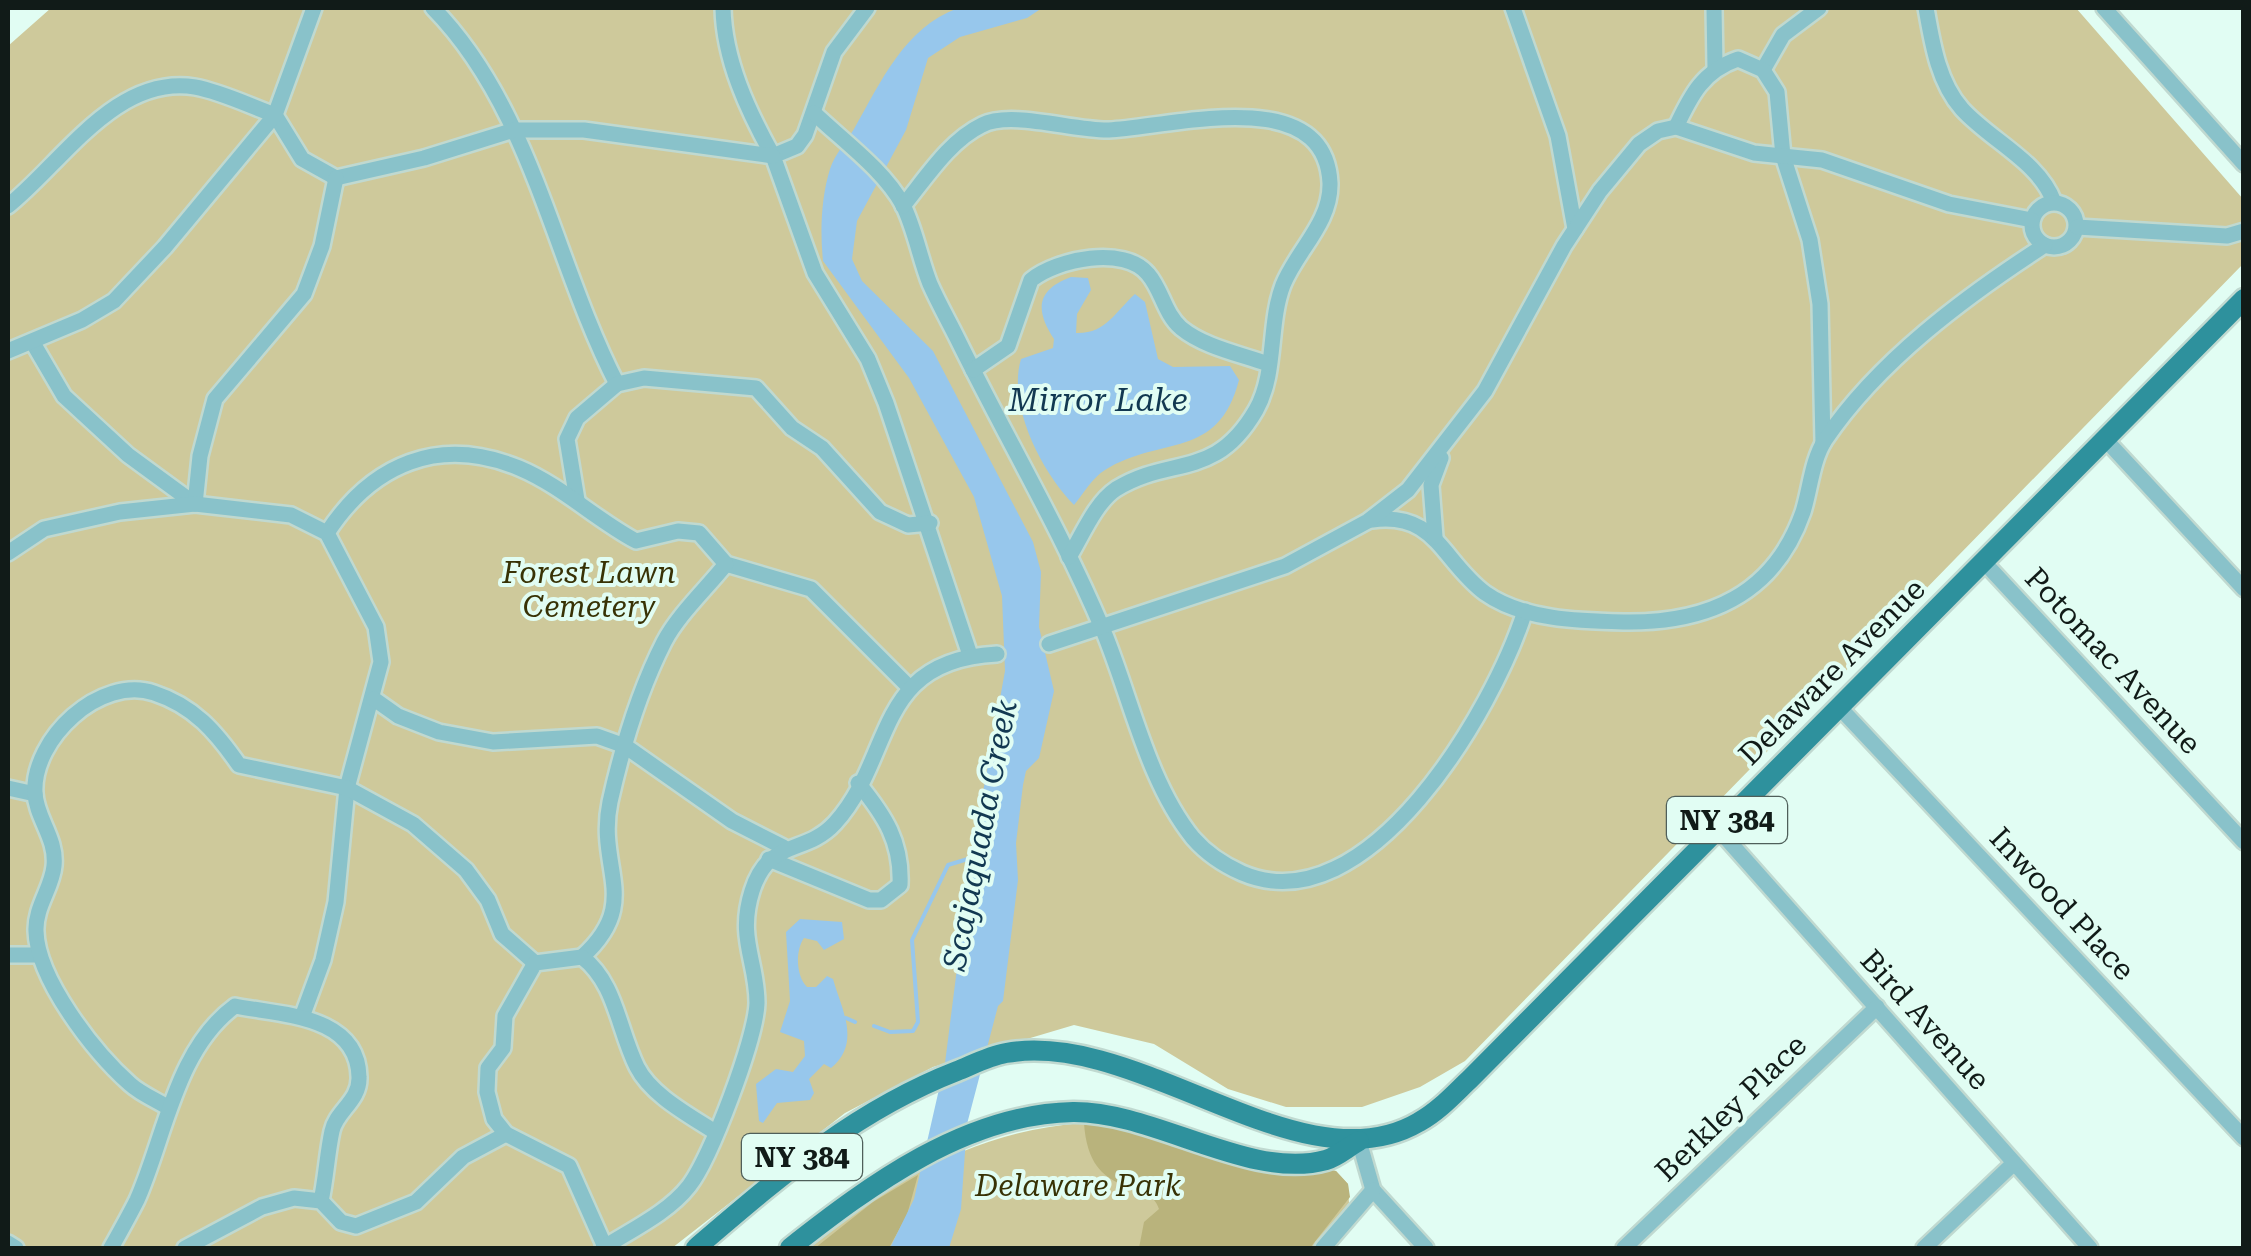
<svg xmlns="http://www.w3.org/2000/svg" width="2251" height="1256" font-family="'Roboto Serif',serif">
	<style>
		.green { fill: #cec99b }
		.forest { fill: #b9b37c }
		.water { fill: #97c7ec }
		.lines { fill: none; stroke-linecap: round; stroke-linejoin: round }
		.stream { stroke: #97c7ec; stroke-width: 4 }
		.minor-casing { stroke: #c0d9d0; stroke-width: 20 }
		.major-casing { stroke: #c0d9d0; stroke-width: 25 }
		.minor { stroke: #89c2ca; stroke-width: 15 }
		.major { stroke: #2e919d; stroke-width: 20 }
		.labels { text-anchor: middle; stroke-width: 8; stroke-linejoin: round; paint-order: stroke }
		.shield { fill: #e1fdf3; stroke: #4f5f5a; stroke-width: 2.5 }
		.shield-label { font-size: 28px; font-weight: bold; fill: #111b18 }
		.park-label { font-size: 30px; font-style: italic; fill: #383205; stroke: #e1fdf3 }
		.street-label { font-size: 30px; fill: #111b18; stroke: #e1fdf3 }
		.water-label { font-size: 32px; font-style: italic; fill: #123851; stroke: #e1fdf3 }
	</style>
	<rect width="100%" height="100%" fill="#e1fdf3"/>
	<!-- green -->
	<g class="green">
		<path d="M51,8H2076L2243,199V264L1465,1061L1420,1087L1362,1107H1286L1228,1089L1154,1044L1074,1025L933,1067L845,1113L672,1248H8V46Z"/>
		<path d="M1084,1123L1336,1171L1348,1184L1349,1203L1312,1248H805C889,1183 976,1130 1084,1123Z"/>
	</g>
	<!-- forest -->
	<g class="forest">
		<path d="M1084,1123H1106L1336,1171L1348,1184L1350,1197L1310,1248H1139L1144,1222L1159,1209C1150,1176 1089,1203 1084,1123Z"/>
		<path d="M918,1175L907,1215L889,1248H815L873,1202Z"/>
	</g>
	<!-- water -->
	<g class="water">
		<path d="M958,8H1042L1027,18L960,37L928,58L906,130L857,221L852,259L862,281L933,351L1033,542L1041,572L1039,627L1054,691L1039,758L1026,771L1023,785L1016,843L1018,880L1003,1001L998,1006L967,1124L961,1209L949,1248H890L914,1199L945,1063L971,858L1005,671L1002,596L974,497L909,378L823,261C820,232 821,198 830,169C835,154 846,142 854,129C881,82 904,28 958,8Z"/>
		<path d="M1071,277L1088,278L1091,290L1077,314L1076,333C1106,334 1115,312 1135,294L1145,302L1158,359L1173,367L1230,366L1239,380C1218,461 1161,435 1105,470C1093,477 1083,494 1074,505C1042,473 1007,405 1021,359L1053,348L1054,339C1035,310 1036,290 1071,277Z"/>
		<path d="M800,919L842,922L844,939L824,950L817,941L804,938C795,951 796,976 807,987H816L827,976L833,979C841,1008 862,1043 831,1068L824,1064L809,1079L814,1093L810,1100L777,1103L763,1123L759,1121L756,1084L776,1069L793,1072L805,1056L804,1041L780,1032L790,1001L786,932Z"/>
	</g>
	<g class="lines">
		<!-- stream -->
		<g class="stream">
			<path d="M846,1018L855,1022"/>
			<path d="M874,1026L890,1032L913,1031L918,1022L912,940L948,865L971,858"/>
		</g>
		<!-- minor casing -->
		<g class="minor-casing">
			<g id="minor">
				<path d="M433,8C532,109 554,262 617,384"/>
				<path d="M723,8C724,60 748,111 773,156"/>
				<path d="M867,8L834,52L805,135L797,146L773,156L815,273L868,359L886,403L970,655"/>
				<path d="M1513,8L1558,136L1575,229"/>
				<path d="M1714,8L1715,67"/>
				<path d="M1926,8C1932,42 1938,82 1962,109C1991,141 2039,161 2054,202"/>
				<path d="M2104,8L2244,164"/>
				<path d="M1763,70L1783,35L1819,8"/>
				<path d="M814,113C843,141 883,169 903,205C915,229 920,259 930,284C938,302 948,320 957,338C1005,436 1061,530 1103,630C1131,697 1147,781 1193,838C1206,853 1224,865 1242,873C1368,927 1494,709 1525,611"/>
				<path d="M1676,127C1691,95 1703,71 1738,59L1763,70L1777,92L1783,156L1810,240L1820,304L1823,443"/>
				<circle cx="2054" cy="225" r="22"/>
				<path d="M8,206C62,163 116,74 195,87C222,92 250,106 275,115L302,159L336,178L424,158L514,130H584L773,156"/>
				<path d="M903,206C926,178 949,141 982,125C1011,110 1074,131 1109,130C1171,127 1325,82 1330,183C1331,223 1297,250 1283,285C1268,324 1277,373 1256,410C1215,481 1171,455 1116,489C1095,503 1082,536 1069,557"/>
				<path d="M2077,227L2227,236L2244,231"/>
				<path d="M33,343L64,396L128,455L195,504"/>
				<path d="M8,351L82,320L114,301L165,247L275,115L314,8"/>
				<path d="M973,370L1008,346L1031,280C1057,259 1124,245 1148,274C1162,290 1164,313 1181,328C1204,347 1240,354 1268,364"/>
				<path d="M2104,438L2244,589"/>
				<path d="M577,500L567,439L577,418L617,384L644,378L756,388L792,428L822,448L880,512L908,525L930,523"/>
				<path d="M195,504L200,456L215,399L304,294L322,246L336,178"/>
				<path d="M1372,520C1436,511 1442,561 1485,593C1523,620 1580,621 1625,622C1708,623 1774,595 1803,512C1810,490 1812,460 1825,440C1878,361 1966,296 2045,245"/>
				<path d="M327,533C372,464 439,435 519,468C562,486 595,519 636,541L678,531L699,533L726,564L811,589L910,688"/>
				<path d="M1435,537L1431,485L1441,458"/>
				<path d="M8,553L44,529L120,512L195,504L291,515L327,533L376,627L381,662L347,788L336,902L323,960L302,1017"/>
				<path d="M1983,561L2244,842"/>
				<path d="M1049,644L1285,566L1368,521L1408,490L1485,391L1564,246L1600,191L1639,144L1658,131L1676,127L1754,153L1822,160L1949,204L2032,220"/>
				<path d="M374,699L398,716L439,732L493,742L597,736L625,746L732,821L783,847"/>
				<path d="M1840,708L2244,1138"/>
				<path d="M8,788L35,794"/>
				<path d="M1718,829L2090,1248"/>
				<path d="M769,859L869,900H881L900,885C902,842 885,816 858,783"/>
				<path d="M8,955H38"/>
				<path d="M582,957C643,902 596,868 610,802C622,748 639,691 664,642C678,615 706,589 726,564"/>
				<path d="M169,1108C156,1100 141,1094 130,1084C94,1052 37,979 36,931C35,907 52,888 54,866C57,838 36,818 35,793C32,739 100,675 154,693C194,706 216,732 239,765L347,788L413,824L466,870L488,900L502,934L535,963"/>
				<path d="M1359,1141L1373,1190L1426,1248"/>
				<path d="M8,1243L16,1248"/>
				<path d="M605,1247L569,1166L506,1134L494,1119L487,1092L488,1068L503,1048L505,1016L535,963L582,957C616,983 618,1029 637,1067C651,1095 689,1115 715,1132"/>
				<path d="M111,1248C120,1232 129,1216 137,1200C165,1137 176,1049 235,1006C279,1015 358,1014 359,1077C360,1101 336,1111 332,1131C327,1154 326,1178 321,1201"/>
				<path d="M185,1248L262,1207L294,1198L321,1201L341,1222L356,1226L416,1202L463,1157L506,1134"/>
				<path d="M603,1248C631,1230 668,1213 689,1186C711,1158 756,1038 757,1003C757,961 737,938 752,891C769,837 805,856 835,823C895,757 873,660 997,654"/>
				<path d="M1323,1248L1373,1190"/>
				<path d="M1624,1248L1877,1007"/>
				<path d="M1924,1248L2014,1163"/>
			</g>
		</g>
		<!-- major casing -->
		<g class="major-casing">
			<g id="major">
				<path d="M696,1248C778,1178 854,1111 957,1071C972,1065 989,1056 1006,1053C1140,1029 1302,1191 1419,1122C1439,1111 1454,1094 1471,1078L2244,299"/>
				<path d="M790,1248C870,1185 966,1114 1073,1112C1154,1111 1250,1181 1326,1160C1337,1157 1348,1147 1359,1141"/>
			</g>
		</g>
		<!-- minor -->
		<use href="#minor" class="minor"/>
		<!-- major -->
		<use href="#major" class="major"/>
	</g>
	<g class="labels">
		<!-- shield labels -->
		<g class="shield">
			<rect x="1667" y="797" width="120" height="46" rx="8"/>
			<rect x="742" y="1134" width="120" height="46" rx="8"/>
		</g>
		<g class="shield-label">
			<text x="1727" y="830">NY 384</text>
			<text x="802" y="1167">NY 384</text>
		</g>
		<!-- park labels -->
		<g class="park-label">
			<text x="589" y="583">Forest Lawn<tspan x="589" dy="34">Cemetery</tspan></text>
			<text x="1078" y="1196">Delaware Park</text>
		</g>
		<!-- street labels -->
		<g class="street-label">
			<text transform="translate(2113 661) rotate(47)" y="10">Potomac Avenue</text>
			<text transform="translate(1832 672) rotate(-45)" y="10">Delaware Avenue</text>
			<text transform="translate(2062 904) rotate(47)" y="10">Inwood Place</text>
			<text transform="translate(1925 1020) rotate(48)" y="10">Bird Avenue</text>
			<text transform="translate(1731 1108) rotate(-44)" y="10">Berkley Place</text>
		</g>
		<!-- water labels -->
		<g class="water-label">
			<text x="1098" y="411">Mirror Lake</text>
			<text transform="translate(980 835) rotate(-79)" y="11">Scajaquada Creek</text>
		</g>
	</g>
	<!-- border -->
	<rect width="2251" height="1256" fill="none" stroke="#111b18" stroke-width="20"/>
</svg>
